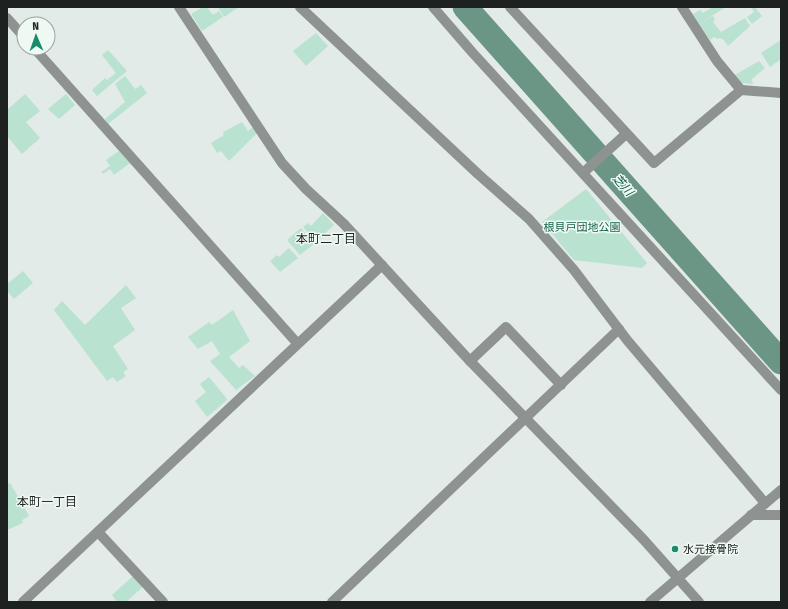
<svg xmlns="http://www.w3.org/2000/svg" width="788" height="609" font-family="'Fira Sans Condensed','Noto Sans JP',sans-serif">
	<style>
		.green { fill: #b9e2d1 }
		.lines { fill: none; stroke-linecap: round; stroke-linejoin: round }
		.river { stroke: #6b9584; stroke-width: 25 }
		.street { stroke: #8e9290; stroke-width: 10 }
		.poi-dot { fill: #198a6a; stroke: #eff9f4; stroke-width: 1.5 }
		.labels { text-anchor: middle; stroke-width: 3; stroke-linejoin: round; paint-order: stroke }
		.park-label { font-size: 11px; fill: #16634c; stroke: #eff9f4 }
		.poi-label { font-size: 11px; fill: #1d211f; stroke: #eff9f4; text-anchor: start }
		.water-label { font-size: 12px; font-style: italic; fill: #065a44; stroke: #eff9f4 }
		.neighbourhood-label { font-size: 12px; fill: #1d211f; stroke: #eff9f4 }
	</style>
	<rect width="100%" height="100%" fill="#e2ebe7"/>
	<!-- green -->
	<g class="green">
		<path d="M203,7H207L213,15L219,11L223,17L202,31L191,14Z"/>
		<path d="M218,7H239L224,17Z"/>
		<path d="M713,7H726L699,24L693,14L700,10L703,13Z"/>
		<path d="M751,7H755L762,16L752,24L747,17L754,12Z"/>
		<path d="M713,16L715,20L713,22L721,32L745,18L750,26L728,46L724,40L720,38L717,39L714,37L710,40L699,24Z"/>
		<path d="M316,33L328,46L306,66L293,51Z"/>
		<path d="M781,40V59L770,67L761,53Z"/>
		<path d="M108,50L127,71L97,96L92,90L105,78L107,80L116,73L102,55Z"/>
		<path d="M759,61L765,68L751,80L754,84L741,83L733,76Z"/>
		<path d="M125,76L135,89L141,85L147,93L108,124L105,119L125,102L115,84Z"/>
		<path d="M25,94L40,111L26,122L40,138L22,154L7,136V110Z"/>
		<path d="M66,94L75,105L59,119L48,109Z"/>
		<path d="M242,122L248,131L253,127L257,133L229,161L221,151L217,153L211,143L224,135L223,132Z"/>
		<path d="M119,151L130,163L114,175L110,169L103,174L101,172L110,166L106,160Z"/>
		<path d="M586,189L647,263L642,268L574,260L542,222Z"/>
		<path d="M323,213L334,225L316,242L303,227L308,223L311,226Z"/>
		<path d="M301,228L314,244L300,255L287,240Z"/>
		<path d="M289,248L298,258L280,272L270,261L277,255L279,257Z"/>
		<path d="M23,271L33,283L14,299L7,291V284Z"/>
		<path d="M126,285L136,298L121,308L135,330L113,346L128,369L123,372L126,376L117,382L113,377L107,381L54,310L62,301L85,325Z"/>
		<path d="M233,310L250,341L229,357L239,368L243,365L255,376L236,390L210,361L220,354L212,341L198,349L188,337L209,322L212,325Z"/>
		<path d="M209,377L227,399L226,401L207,417L195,401L206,392L200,384Z"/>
		<path d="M10,483L29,516L22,520L23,523L7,530V484Z"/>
		<path d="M134,575L144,586L126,602H117L112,595Z"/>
	</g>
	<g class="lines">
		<!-- river -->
		<path class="river" d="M465,7L781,362"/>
		<!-- street -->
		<g class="street">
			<path d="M179,7L282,163L306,189L344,224L470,361L644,540L699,602"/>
			<path d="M300,7L478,174L529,219L574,270L627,340L765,503"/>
			<path d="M433,7L472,52L781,390"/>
			<path d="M510,7L654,163L741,90L781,93"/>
			<path d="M682,7L717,61L741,90"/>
			<path d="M7,18L24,37"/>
			<path d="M34,48L297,343"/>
			<path d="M583,173L626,134"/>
			<path d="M470,361L506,327L561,385"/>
			<path d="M751,515H781"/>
			<path d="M98,532L163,602"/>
			<path d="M23,602L382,265"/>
			<path d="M332,602L619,329"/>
			<path d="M650,602L781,490"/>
		</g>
	</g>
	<!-- markers -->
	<circle class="poi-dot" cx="675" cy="549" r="4"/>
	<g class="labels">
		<!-- park labels -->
		<g class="park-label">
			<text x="582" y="231">根貝戸団地公園</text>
		</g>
		<!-- poi labels -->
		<g class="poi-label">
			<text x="683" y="553">水元接骨院</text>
		</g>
		<!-- water labels -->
		<g class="water-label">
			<text transform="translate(623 185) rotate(48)" y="4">芝川</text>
		</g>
		<!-- neighbourhood labels -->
		<g class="neighbourhood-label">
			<text x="326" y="243">本町二丁目</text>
			<text x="47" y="506">本町一丁目</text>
		</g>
	</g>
	<!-- border -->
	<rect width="788" height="609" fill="none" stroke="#1d211f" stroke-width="16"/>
	<!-- north arrow -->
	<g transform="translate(36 36) rotate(358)"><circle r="19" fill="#eff9f4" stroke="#9ba39f"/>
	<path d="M0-3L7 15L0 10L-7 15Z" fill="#198a6a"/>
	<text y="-6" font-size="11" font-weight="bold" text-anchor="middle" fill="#1d211f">N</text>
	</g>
</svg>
